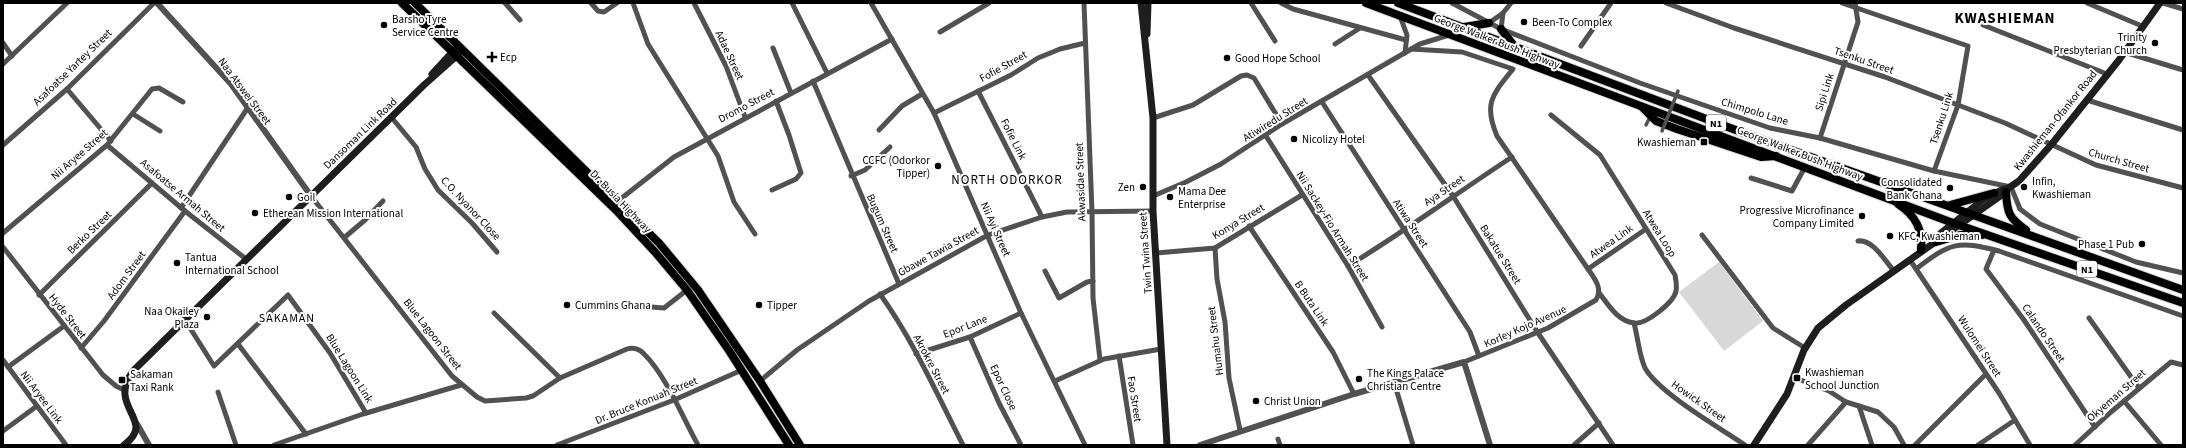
<svg xmlns="http://www.w3.org/2000/svg" width="2186" height="448" font-family="'Source Sans 3',sans-serif">
	<style>
		.green { fill: #d8d8d8 }
		.lines { fill: none; stroke-linecap: round; stroke-linejoin: round }
		.trunk-casing { stroke: #dbdbdb; stroke-width: 10 }
		.pedestrian { stroke: #515151; stroke-width: 3.5 }
		.minor { stroke: #515151; stroke-width: 5 }
		.tertiary { stroke: #515151; stroke-width: 6 }
		.secondary { stroke: #1e1e1e; stroke-width: 7 }
		.trunk { stroke: #000; stroke-width: 8 }
		.pedestrian-bridge { stroke: #515151; stroke-width: 3.5 }
		.poi-dot { fill: #000; stroke: #fff; stroke-width: 1.5 }
		.labels { text-anchor: middle; stroke-width: 4; stroke-linejoin: round; paint-order: stroke }
		.shield { fill: #fff; stroke: #4c4c4c; stroke-width: 1 }
		.shield-label { font-size: 10px; font-weight: bold; fill: #000 }
		.poi-label { font-size: 11px; fill: #000; stroke: #fff; text-anchor: start }
		.street-label { font-size: 11px; fill: #000; stroke: #fff }
		.neighbourhood-label { font-size: 12px; letter-spacing: 1px; fill: #000; stroke: #fff }
		.quarter-label { font-size: 13px; letter-spacing: 1px; fill: #000; stroke: #fff }
		.district-label { font-size: 15px; font-weight: bold; letter-spacing: 1px; fill: #000; stroke: #fff }
	</style>
	<rect width="100%" height="100%" fill="#fff"/>
	<!-- green -->
	<path class="green" d="M1719,262L1763,321L1724,351L1679,292Z"/>
	<g class="lines">
		<!-- trunk casing -->
		<g class="trunk-casing">
			<g id="trunk">
				<path d="M402,3L616,210L655,252L687,290L730,352L789,445"/>
				<path d="M415,3L659,243L698,290L760,381L800,445"/>
				<path d="M1366,3L1953,223L2183,303"/>
				<path d="M1398,3L1741,132L2183,290"/>
				<path d="M1464,27L1489,23"/>
				<path d="M1501,29L1515,47"/>
				<path d="M1643,108L1656,121L1677,129L1761,157L1776,156"/>
				<path d="M2006,192C2007,213 2009,218 2026,230"/>
				<path d="M1898,204C1916,216 1923,230 1921,250"/>
				<path d="M1950,205L1994,193"/>
				<path d="M1936,242L1960,235H1982"/>
			</g>
		</g>
		<!-- pedestrian -->
		<path class="pedestrian" d="M1646,125L1650,117"/>
		<!-- minor -->
		<g class="minor">
			<path d="M505,3L520,20"/>
			<path d="M591,3L598,11L604,12L617,3"/>
			<path d="M633,3L648,44L718,156L734,202L755,234"/>
			<path d="M694,3L726,66L745,117"/>
			<path d="M792,3L827,73"/>
			<path d="M871,3L934,113L1021,313L1085,445"/>
			<path d="M1084,3L1092,212L1093,298L1100,360"/>
			<path d="M1251,3L1275,41"/>
			<path d="M1281,3L1293,9L1406,40"/>
			<path d="M1452,3L1501,29L1640,83L1770,128L1820,138L1934,171L2011,187L2020,209L2040,224L2136,262L2183,273"/>
			<path d="M1666,3L1734,28L1885,77L2005,123L2096,165L2183,188"/>
			<path d="M1842,3L1968,46L1958,105L1934,171"/>
			<path d="M2087,3L2142,26"/>
			<path d="M2163,3L2183,9"/>
			<path d="M1400,16L1407,35L1405,53"/>
			<path d="M1489,23L1503,13L1511,3"/>
			<path d="M1983,25L2107,74"/>
			<path d="M1501,29L1503,13"/>
			<path d="M940,32L989,3"/>
			<path d="M3,43L12,56"/>
			<path d="M1335,44L1360,28"/>
			<path d="M1581,46L1611,3"/>
			<path d="M773,48L791,93"/>
			<path d="M1411,49L1462,52L1513,69C1493,94 1483,103 1497,136L1588,269C1595,279 1603,289 1596,300L1548,328L1464,362"/>
			<path d="M2124,52L2183,70"/>
			<path d="M3,64L67,3"/>
			<path d="M1368,75L1453,196L1538,333L1613,445"/>
			<path d="M813,81L899,284"/>
			<path d="M67,89L111,141"/>
			<path d="M978,91L1042,217"/>
			<path d="M2087,100L2183,130"/>
			<path d="M1322,102L1470,332L1479,356"/>
			<path d="M934,113L1011,75L1038,58L1060,49L1085,43"/>
			<path d="M133,114L160,131"/>
			<path d="M1551,115L1600,155L1675,275C1676,280 1677,286 1676,291C1674,302 1646,325 1634,323C1618,321 1609,306 1600,294"/>
			<path d="M392,118L416,147L425,169L438,190L472,223L497,252"/>
			<path d="M1153,118L1193,105L1241,76L1247,75L1254,78L1282,124"/>
			<path d="M879,130L902,106L922,94"/>
			<path d="M1266,136L1348,266L1382,327"/>
			<path d="M1820,138L1858,22L1855,3"/>
			<path d="M3,145L67,89L154,3"/>
			<path d="M107,145L185,211L246,259"/>
			<path d="M851,176L865,170L890,147"/>
			<path d="M1751,178L1792,191L1805,167"/>
			<path d="M772,190L796,179L801,173L789,135L776,101"/>
			<path d="M311,196L452,376L477,397L485,401L526,398L533,396L560,378L627,349C633,347 640,349 644,354C665,374 683,418 698,445"/>
			<path d="M1153,196L1186,182L1221,164L1282,124L1420,44L1449,35"/>
			<path d="M618,201L674,157L892,39"/>
			<path d="M181,208L247,109"/>
			<path d="M1249,226L1333,352L1354,394"/>
			<path d="M3,233L107,145L152,89L159,88L183,102"/>
			<path d="M1702,235L1773,328L1805,348"/>
			<path d="M345,237L365,220L383,201"/>
			<path d="M1858,241C1873,239 1885,261 1894,271"/>
			<path d="M3,247L103,375L116,386L124,390"/>
			<path d="M1215,248L1217,279L1225,322L1229,378L1240,430"/>
			<path d="M1994,250L1986,269L2024,320L2095,427"/>
			<path d="M1156,253L1215,248L1302,195"/>
			<path d="M1910,260L1999,393L2030,445"/>
			<path d="M1348,266C1404,232 1457,193 1512,157"/>
			<path d="M1588,269L1646,229"/>
			<path d="M1916,269C1950,243 1957,240 1999,251L2183,316"/>
			<path d="M1045,271L1059,298L1087,282L1093,281"/>
			<path d="M880,294C913,340 937,394 963,445"/>
			<path d="M39,295L152,183"/>
			<path d="M639,306L664,308L687,290"/>
			<path d="M494,313L560,378"/>
			<path d="M2089,318L2139,388"/>
			<path d="M185,320L214,366L288,295L330,353L366,413"/>
			<path d="M1634,323C1638,338 1639,355 1645,368C1659,393 1720,428 1745,445"/>
			<path d="M970,337L999,403L1021,445"/>
			<path d="M238,344L306,434"/>
			<path d="M81,348L104,321L185,211"/>
			<path d="M916,354L970,337L1021,313"/>
			<path d="M1119,356L1133,445"/>
			<path d="M3,360L66,445"/>
			<path d="M8,367L64,326"/>
			<path d="M1793,377L1829,391L1846,402L1878,412L1894,427L1904,445"/>
			<path d="M760,381L797,350L869,301L988,235L1042,217L1067,212L1153,211"/>
			<path d="M1055,381L1104,359L1161,349"/>
			<path d="M1394,382L1413,445"/>
			<path d="M218,392L236,445"/>
			<path d="M2124,401L2161,445"/>
			<path d="M1859,406L1872,445"/>
			<path d="M3,431L37,406"/>
			<path d="M1278,439L1280,445"/>
			<path d="M274,445L363,414L461,385"/>
			<path d="M557,445L674,400L742,370"/>
			<path d="M1574,445L1599,423"/>
			<path d="M1808,445L1846,402"/>
			<path d="M1915,445L1986,374"/>
			<path d="M1978,445L2015,420"/>
			<path d="M2075,445L2111,412L2171,362L2183,365"/>
		</g>
		<!-- tertiary -->
		<g class="tertiary">
			<path d="M157,3L231,84L311,196"/>
			<path d="M137,424L149,445"/>
			<path d="M1200,445L1354,394L1464,362L1490,445"/>
		</g>
		<!-- secondary -->
		<g class="secondary">
			<path d="M1141,3L1153,118V211L1167,445"/>
			<path d="M1147,34L1148,3"/>
			<path d="M432,74L456,48"/>
			<path d="M1941,233L1984,199L2004,189H2007L2019,181L2051,145L2119,60L2160,3"/>
			<path d="M124,445C158,420 106,408 133,371L424,85L460,53"/>
			<path d="M1754,445L1787,394L1804,350L1818,328L1846,305L2006,192L2007,189"/>
		</g>
		<!-- trunk -->
		<use href="#trunk" class="trunk"/>
		<!-- pedestrian-bridge -->
		<path class="pedestrian-bridge" d="M1662,131L1678,91"/>
	</g>
	<!-- markers -->
	<g class="poi-dot">
		<circle cx="1524" cy="22" r="4"/>
		<circle cx="384" cy="25" r="4"/>
		<circle cx="2155" cy="43" r="4"/>
		<path d="M490 51h4v4h4v4h-4v4h-4v-4h-4v-4h4z"/>
		<circle cx="1227" cy="58" r="4"/>
		<circle cx="1294" cy="139" r="4"/>
		<rect x="1700" y="138" width="8" height="8" rx="2"/>
		<circle cx="938" cy="166" r="4"/>
		<circle cx="1143" cy="187" r="4"/>
		<circle cx="2024" cy="187" r="4"/>
		<circle cx="1950" cy="188" r="4"/>
		<circle cx="289" cy="197" r="4"/>
		<circle cx="1170" cy="197" r="4"/>
		<circle cx="255" cy="213" r="4"/>
		<circle cx="1862" cy="216" r="4"/>
		<circle cx="1890" cy="236" r="4"/>
		<circle cx="2142" cy="244" r="4"/>
		<circle cx="177" cy="263" r="4"/>
		<circle cx="567" cy="305" r="4"/>
		<circle cx="759" cy="305" r="4"/>
		<circle cx="207" cy="317" r="4"/>
		<rect x="1793" y="374" width="8" height="8" rx="2"/>
		<circle cx="1359" cy="379" r="4"/>
		<rect x="118" y="376" width="8" height="8" rx="2"/>
		<circle cx="1256" cy="401" r="4"/>
	</g>
	<g class="labels">
		<!-- shield labels -->
		<g class="shield">
			<rect x="1706" y="115" width="20" height="16" rx="3"/>
			<rect x="2077" y="261" width="20" height="16" rx="3"/>
		</g>
		<g class="shield-label">
			<text x="1716" y="127">N1</text>
			<text x="2087" y="273">N1</text>
		</g>
		<!-- poi labels -->
		<g class="poi-label">
			<text x="392" y="23">Barsho Tyre<tspan x="392" dy="13">Service Centre</tspan></text>
			<text x="1532" y="26">Been-To Complex</text>
			<text x="2147" y="41" text-anchor="end">Trinity<tspan x="2147" dy="13">Presbyterian Church</tspan></text>
			<text x="500" y="61">Ecp</text>
			<text x="1235" y="62">Good Hope School</text>
			<text x="1302" y="143">Nicolizy Hotel</text>
			<text x="1696" y="146" text-anchor="end">Kwashieman</text>
			<text x="930" y="164" text-anchor="end">CCFC (Odorkor<tspan x="930" dy="13">Tipper)</tspan></text>
			<text x="2032" y="185">Infin,<tspan x="2032" dy="13">Kwashieman</tspan></text>
			<text x="1942" y="186" text-anchor="end">Consolidated<tspan x="1942" dy="13">Bank Ghana</tspan></text>
			<text x="1135" y="191" text-anchor="end">Zen</text>
			<text x="1178" y="195">Mama Dee<tspan x="1178" dy="13">Enterprise</tspan></text>
			<text x="297" y="201">Goil</text>
			<text x="1854" y="214" text-anchor="end">Progressive Microfinance<tspan x="1854" dy="13">Company Limited</tspan></text>
			<text x="263" y="217">Etherean Mission International</text>
			<text x="1898" y="240">KFC, Kwashieman</text>
			<text x="2134" y="248" text-anchor="end">Phase 1 Pub</text>
			<text x="185" y="261">Tantua<tspan x="185" dy="13">International School</tspan></text>
			<text x="575" y="309">Cummins Ghana</text>
			<text x="767" y="309">Tipper</text>
			<text x="199" y="315" text-anchor="end">Naa Okailey<tspan x="199" dy="13">Plaza</tspan></text>
			<text x="1805" y="376">Kwashieman<tspan x="1805" dy="13">School Junction</tspan></text>
			<text x="1367" y="377">The Kings Palace<tspan x="1367" dy="13">Christian Centre</tspan></text>
			<text x="130" y="378">Sakaman<tspan x="130" dy="13">Taxi Rank</tspan></text>
			<text x="1264" y="405">Christ Union</text>
		</g>
		<!-- street labels -->
		<g class="street-label">
			<text transform="translate(1497 41) rotate(21)" y="4">George Walker Bush Highway</text>
			<text transform="translate(730 55) rotate(65)" y="4">Adae Street</text>
			<text transform="translate(1864 60) rotate(19)" y="4">Tsenku Street</text>
			<text transform="translate(1003 66) rotate(-29)" y="4">Fofie Street</text>
			<text transform="translate(72 67) rotate(-44)" y="4">Asafoatse Yartey Street</text>
			<text transform="translate(245 91) rotate(53)" y="4">Naa Atswei Street</text>
			<text transform="translate(1824 92) rotate(-72)" y="4">Sipi Link</text>
			<text transform="translate(746 105) rotate(-28)" y="4">Dromo Street</text>
			<text transform="translate(1755 111) rotate(17)" y="4">Chimpolo Lane</text>
			<text transform="translate(1941 118) rotate(-72)" y="4">Tsenku Link</text>
			<text transform="translate(1275 119) rotate(-32)" y="4">Atiwiredu Street</text>
			<text transform="translate(2055 120) rotate(-51)" y="4">Kwashieman-Ofankor Road</text>
			<text transform="translate(360 133) rotate(-44)" y="4">Dansoman Link Road</text>
			<text transform="translate(1014 139) rotate(63)" y="4">Fofie Link</text>
			<text transform="translate(1800 153) rotate(21)" y="4">George Walker Bush Highway</text>
			<text transform="translate(79 154) rotate(-41)" y="4">Nii Aryee Street</text>
			<text transform="translate(2119 160) rotate(16)" y="4">Church Street</text>
			<text transform="translate(1080 182) rotate(-92)" y="4">Akwasidae Street</text>
			<text transform="translate(1444 190) rotate(-34)" y="4">Aya Street</text>
			<text transform="translate(183 195) rotate(40)" y="4">Asafoatse Armah Street</text>
			<text transform="translate(621 201) rotate(46)" y="4">Dr. Busia Highway</text>
			<text transform="translate(471 208) rotate(47)" y="4">C.O. Nyanor Close</text>
			<text transform="translate(1238 221) rotate(-31)" y="4">Konya Street</text>
			<text transform="translate(883 223) rotate(66)" y="4">Bugum Street</text>
			<text transform="translate(1411 223) rotate(57)" y="4">Atiwa Street</text>
			<text transform="translate(1333 226) rotate(58)" y="4">Nii Sackey-Fio Armah Street</text>
			<text transform="translate(996 229) rotate(66)" y="4">Nii Ayi Street</text>
			<text transform="translate(89 232) rotate(-44)" y="4">Berko Street</text>
			<text transform="translate(1660 233) rotate(58)" y="4">Atwea Loop</text>
			<text transform="translate(1611 241) rotate(-35)" y="4">Atwea Link</text>
			<text transform="translate(938 251) rotate(-29)" y="4">Gbawe Tawia Street</text>
			<text transform="translate(1145 253) rotate(-94)" y="4">Twin Twina Street</text>
			<text transform="translate(1501 254) rotate(58)" y="4">Bakatue Street</text>
			<text transform="translate(126 275) rotate(-54)" y="4">Adom Street</text>
			<text transform="translate(1312 303) rotate(56)" y="4">B Buta Link</text>
			<text transform="translate(68 316) rotate(52)" y="4">Hyde Street</text>
			<text transform="translate(965 326) rotate(-21)" y="4">Epor Lane</text>
			<text transform="translate(1525 326) rotate(-24)" y="4">Korley Kojo Avenue</text>
			<text transform="translate(2044 333) rotate(56)" y="4">Calando Street</text>
			<text transform="translate(433 334) rotate(52)" y="4">Blue Lagoon Street</text>
			<text transform="translate(1215 341) rotate(-97)" y="4">Humahu Street</text>
			<text transform="translate(1980 346) rotate(57)" y="4">Wulomei Street</text>
			<text transform="translate(932 364) rotate(62)" y="4">Akrokre Street</text>
			<text transform="translate(350 368) rotate(58)" y="4">Blue Lagoon Link</text>
			<text transform="translate(1004 387) rotate(65)" y="4">Epor Close</text>
			<text transform="translate(2116 395) rotate(-41)" y="4">Okyeman Street</text>
			<text transform="translate(42 397) rotate(53)" y="4">Nii Aryee Link</text>
			<text transform="translate(1135 399) rotate(81)" y="4">Fao Street</text>
			<text transform="translate(646 400) rotate(-22)" y="4">Dr. Bruce Konuah Street</text>
			<text transform="translate(1699 401) rotate(35)" y="4">Howick Street</text>
		</g>
		<!-- neighbourhood labels -->
		<g class="neighbourhood-label">
			<text x="287" y="322">SAKAMAN</text>
		</g>
		<!-- quarter labels -->
		<g class="quarter-label">
			<text x="1007" y="184">NORTH ODORKOR</text>
		</g>
		<!-- district labels -->
		<g class="district-label">
			<text x="2005" y="23">KWASHIEMAN</text>
		</g>
	</g>
	<!-- border -->
	<rect width="2186" height="448" fill="none" stroke="#000000" stroke-width="8"/>
</svg>
